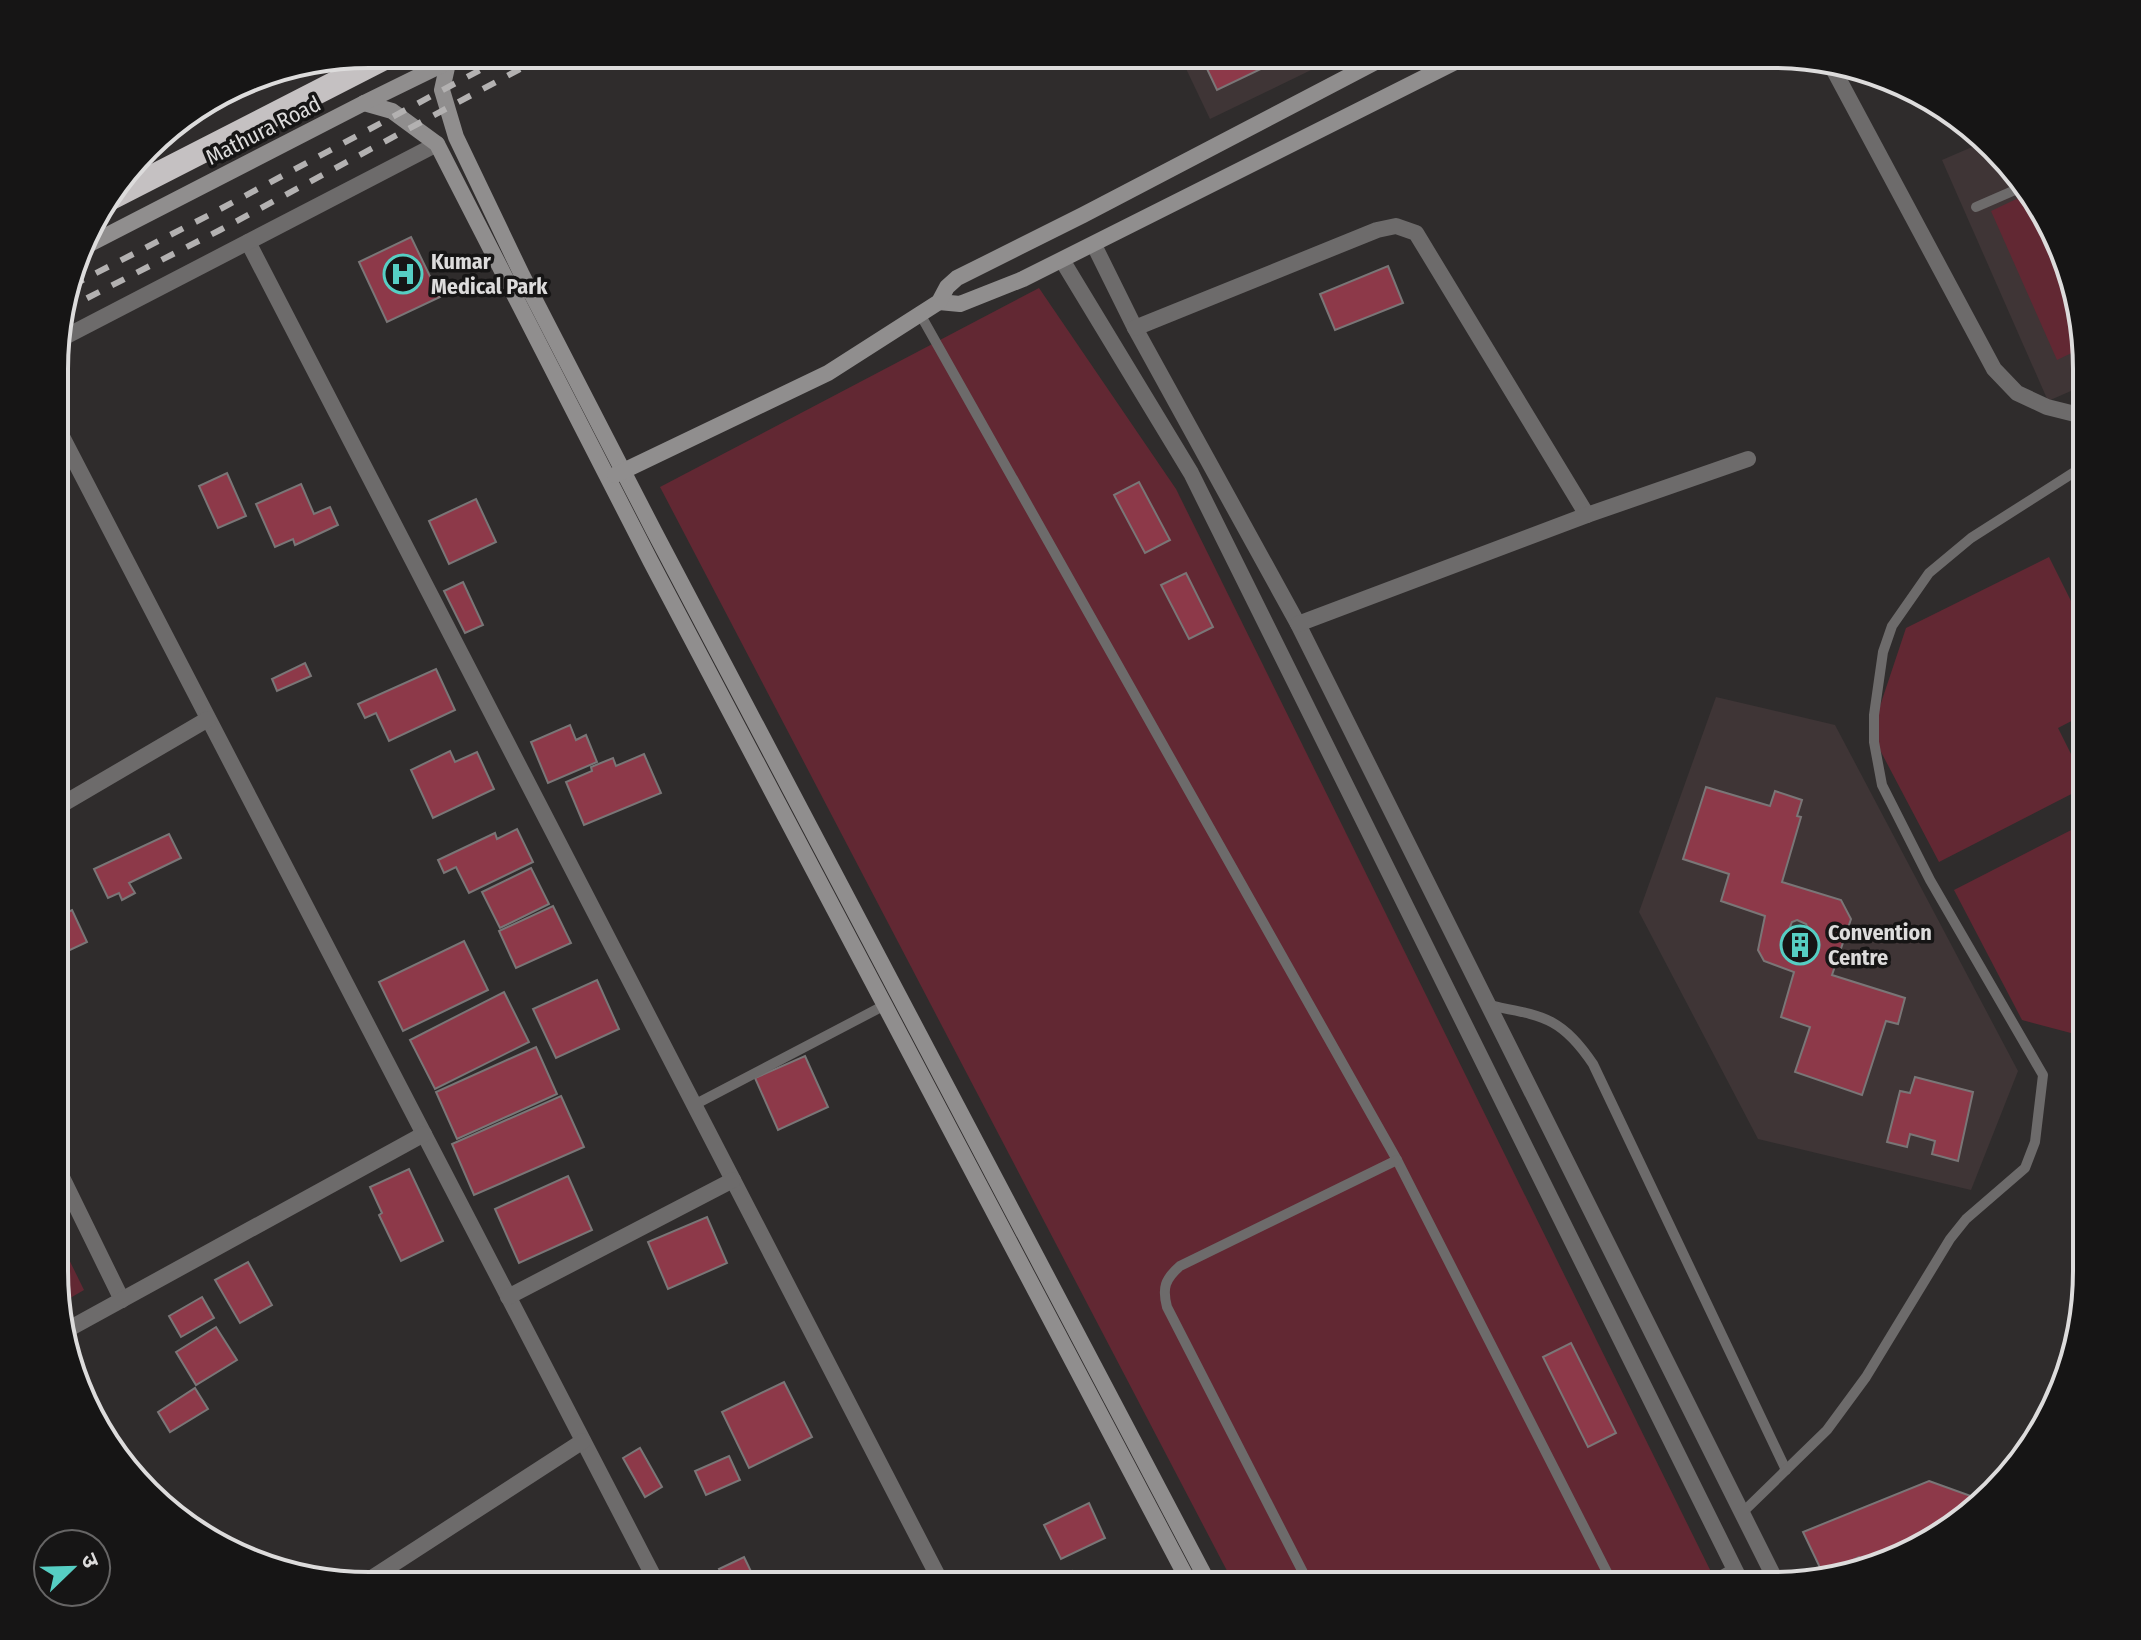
<svg xmlns="http://www.w3.org/2000/svg" width="2141" height="1640" font-family="'Fira Sans Condensed','Noto Sans Devanagari',sans-serif">
	<style>
		.built { fill: #3f3536 }
		.green { fill: #622833 }
		.building { fill: #8d3949; stroke: #7a7677; stroke-width: 2; fill-rule: evenodd }
		.lines { fill: none; stroke-linecap: round; stroke-linejoin: round }
		.lane { stroke: #6d6b6b; stroke-width: 10 }
		.street { stroke: #6d6b6b; stroke-width: 16 }
		.secondary { stroke: #908e8e; stroke-width: 16 }
		.highway { stroke: #c5c1c2; stroke-width: 24 }
		.rail { stroke: #b3b1b1; stroke-width: 6; stroke-dasharray: 14 14; stroke-linecap: butt }
		.labels { text-anchor: middle; stroke-width: 7; stroke-linejoin: round; paint-order: stroke }
		.street-label { font-size: 22px; fill: #dddcdc; stroke: #161515 }
		.poi-label { font-size: 22px; font-weight: bold; fill: #dddcdc; stroke: #161515; text-anchor: start }
		.rim { fill: none; stroke: #dddcdc; stroke-width: 4 }
	</style>
	<rect width="100%" height="100%" fill="#2f2c2c"/>
	<!-- built -->
	<g class="built">
		<path d="M1179,54H1344L1210,119Z"/>
		<path d="M1986,141L2055,230L2087,368V384L2048,401L1942,160Z"/>
		<path d="M1716,697L1835,725L2018,1071L1971,1190L1758,1139L1639,912Z"/>
	</g>
	<!-- green -->
	<g class="green">
		<path d="M2027,194L2055,230L2082,348L2057,360L1991,211Z"/>
		<path d="M1039,288L1176,489L1718,1586H1235L660,487Z"/>
		<path d="M2049,557L2087,633V713L2058,728L2087,786L1939,862L1871,733L1906,628Z"/>
		<path d="M2087,822L2086,1037L2022,1020L1954,890Z"/>
		<path d="M55,1231L84,1290L58,1305L55,1292Z"/>
	</g>
	<!-- building -->
	<g class="building">
		<path d="M1200,54H1292L1217,90Z"/>
		<path d="M411,237L440,297L387,322L359,262Z"/>
		<path d="M1388,266L1403,303L1335,330L1320,294Z"/>
		<path d="M227,473L246,516L218,528L199,486Z"/>
		<path d="M1139,482L1170,540L1145,553L1114,495Z"/>
		<path d="M301,484L314,514L330,507L338,525L295,545L293,539L275,547L256,504Z"/>
		<path d="M476,499L496,542L449,564L429,521Z"/>
		<path d="M1186,573L1213,627L1189,639L1161,585Z"/>
		<path d="M463,582L483,625L465,633L444,591Z"/>
		<path d="M305,663L311,676L277,691L272,679Z"/>
		<path d="M436,669L455,710L389,741L376,713L365,718L358,704Z"/>
		<path d="M570,725L576,740L586,735L597,762L548,783L531,742Z"/>
		<path d="M450,751L455,762L477,752L494,789L433,818L411,770Z"/>
		<path d="M644,754L661,793L584,825L566,782L592,771L591,767L613,758L616,766Z"/>
		<path d="M1706,787L1770,806L1775,791L1802,800L1797,816L1801,817L1782,882L1841,900L1851,919L1832,975L1905,998L1898,1024L1886,1021L1862,1095L1795,1072L1810,1027L1781,1017L1794,972L1764,961L1758,950L1765,916L1721,901L1729,874L1683,859ZM1797,920L1806,924L1808,928L1807,934L1801,940L1795,939L1788,932L1792,922Z"/>
		<path d="M517,829L533,862L469,893L456,867L444,873L438,860L495,833L497,839Z"/>
		<path d="M169,834L181,858L129,883L135,893L122,900L119,893L108,898L94,869Z"/>
		<path d="M531,868L549,904L500,928L482,892Z"/>
		<path d="M553,906L571,943L516,968L499,931Z"/>
		<path d="M72,910L87,942L55,957L56,918Z"/>
		<path d="M464,941L488,990L403,1031L379,982Z"/>
		<path d="M597,980L619,1029L556,1058L533,1009Z"/>
		<path d="M504,992L529,1042L435,1089L410,1040Z"/>
		<path d="M536,1047L557,1094L457,1139L436,1092Z"/>
		<path d="M805,1056L828,1107L778,1130L755,1078Z"/>
		<path d="M1915,1077L1973,1092L1958,1161L1932,1154L1935,1141L1910,1134L1907,1147L1887,1142L1900,1091L1910,1093Z"/>
		<path d="M561,1096L584,1147L474,1195L452,1144Z"/>
		<path d="M409,1169L443,1241L401,1261L379,1215L382,1213L370,1187Z"/>
		<path d="M568,1176L592,1230L519,1263L495,1209Z"/>
		<path d="M707,1217L727,1263L668,1289L648,1242Z"/>
		<path d="M248,1262L272,1305L240,1323L215,1280Z"/>
		<path d="M202,1297L214,1318L181,1337L169,1316Z"/>
		<path d="M216,1327L237,1360L196,1385L176,1352Z"/>
		<path d="M1571,1343L1616,1433L1588,1447L1543,1357Z"/>
		<path d="M784,1382L812,1437L749,1468L722,1412Z"/>
		<path d="M195,1388L208,1409L170,1432L158,1412Z"/>
		<path d="M640,1448L662,1487L645,1497L623,1458Z"/>
		<path d="M729,1456L740,1480L706,1495L695,1471Z"/>
		<path d="M1929,1481L1982,1500L1911,1554L1863,1565L1859,1557L1823,1574L1803,1532Z"/>
		<path d="M1089,1503L1105,1538L1061,1559L1044,1525Z"/>
		<path d="M744,1557L758,1586H728L719,1569Z"/>
		<path d="M1072,1571L1079,1586H1043Z"/>
	</g>
	<g class="lines">
		<!-- lane -->
		<g class="lane">
			<path d="M1976,207L2022,187"/>
			<path d="M920,314L1397,1160L1614,1586"/>
			<path d="M1488,1005C1542,1016 1561,1016 1593,1064L1786,1470"/>
			<path d="M694,1105L885,1005"/>
			<path d="M1742,1513L1827,1430L1866,1377L1950,1239L1966,1219L2025,1168L2035,1142L2043,1075L1930,880L1882,785L1874,742V715L1883,652L1892,626L1929,573L1971,538L2087,464"/>
			<path d="M1310,1586L1167,1307C1162,1288 1165,1279 1180,1266L1397,1160"/>
			<path d="M1702,1586L1734,1568"/>
		</g>
		<!-- street -->
		<g class="street">
			<path d="M1830,63L1994,369L2017,393L2047,407L2087,417"/>
			<path d="M248,242L943,1586"/>
			<path d="M1094,245L1135,328L1298,624L1778,1585"/>
			<path d="M1062,260L1191,473L1743,1586"/>
			<path d="M1135,328L1377,230L1396,226L1416,233L1587,515"/>
			<path d="M57,341L437,144"/>
			<path d="M57,427L658,1585"/>
			<path d="M1298,624L1587,515L1748,459"/>
			<path d="M56,808L208,719"/>
			<path d="M55,1163L122,1300"/>
			<path d="M508,1297L733,1180"/>
			<path d="M65,1331L424,1134"/>
			<path d="M387,1569L396,1585"/>
			<path d="M361,1585L583,1441"/>
		</g>
		<!-- secondary -->
		<g class="secondary">
			<path d="M448,63L442,90L456,137L522,275L655,533L1210,1586"/>
			<path d="M364,103L392,111L437,144L651,562L1191,1586"/>
			<path d="M84,247L364,103L464,54"/>
			<path d="M939,302L960,304L1023,279L1469,55"/>
			<path d="M615,475L828,373L939,302L947,287L957,278L1083,215L1391,54"/>
		</g>
		<!-- highway -->
		<path class="highway" d="M105,201L392,54"/>
		<!-- rail -->
		<g class="rail">
			<path d="M71,286L211,214L510,54"/>
			<path d="M62,311L220,230L548,54"/>
		</g>
	</g>
	<!-- icons -->
	<defs>
		<g id="hospital-ring" transform="scale(2)"><circle r="9.5" fill="#161515" stroke="#56cec3" stroke-width="1.5"/><path d="M-5-5h3v3.5h4V-5h3V5h-3V1.5h-4V5h-3Z" fill="#56cec3"/></g>
		<g id="building-ring" transform="scale(2)"><circle r="9.5" fill="#161515" stroke="#56cec3" stroke-width="1.5"/><path d="M-4-6H4V6H1V3H-1V6H-4ZM-2.5-4.3h1.7v1.8h-1.7ZM.8-4.3h1.7v1.8H.8ZM-2.5-1h1.7V.8h-1.7ZM.8-1h1.7V.8H.8Z" fill="#56cec3"/></g>
	</defs>
	<g fill-rule="evenodd">
		<use href="#hospital-ring" x="403" y="274"/>
		<use href="#building-ring" x="1800" y="945"/>
	</g>
	<g class="labels">
		<!-- street labels -->
		<g class="street-label">
			<text transform="translate(263 130) rotate(-27)" y="8">Mathura Road</text>
		</g>
		<!-- poi labels -->
		<g class="poi-label">
			<text x="431" y="269">Kumar<tspan x="431" dy="25">Medical Park</tspan></text>
			<text x="1828" y="940">Convention<tspan x="1828" dy="25">Centre</tspan></text>
		</g>
	</g>
	<!-- crop -->
	<path d="M0 0H2141V1640H0ZM369 68H1772A301 301 0 0 1 2073 369V1271A301 301 0 0 1 1772 1572H369A301 301 0 0 1 68 1271V369A301 301 0 0 1 369 68Z" fill="#161515" fill-rule="evenodd"/>
	<path class="rim" d="M369 68H1772A301 301 0 0 1 2073 369V1271A301 301 0 0 1 1772 1572H369A301 301 0 0 1 68 1271V369A301 301 0 0 1 369 68Z"/>
	<!-- north arrow -->
	<g transform="translate(72 1568) rotate(67)"><circle r="38" fill="#161515" stroke="#666565" stroke-width="2"/>
	<path d="M0-6L14 30L0 20L-14 30Z" fill="#56cec3"/>
	<text y="-12" font-size="22" font-weight="bold" text-anchor="middle" fill="#dddcdc">उ</text>
	</g>
</svg>
